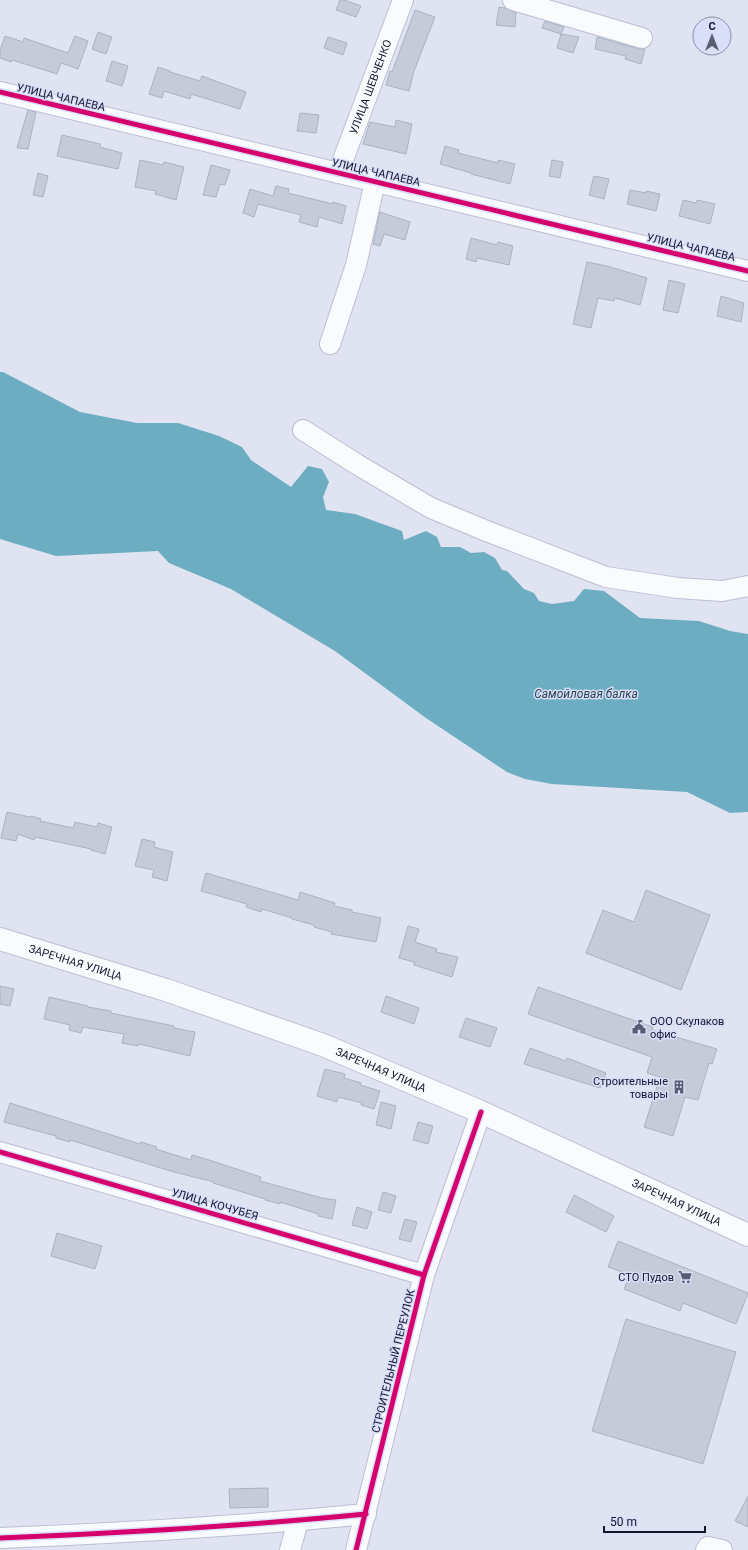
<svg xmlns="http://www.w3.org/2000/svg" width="748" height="1550" font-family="Roboto,sans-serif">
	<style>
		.water { fill: #6dadc1 }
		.building { fill: #c6cbda; stroke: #aab3c3 }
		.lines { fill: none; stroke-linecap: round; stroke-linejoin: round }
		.minor-casing { stroke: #bbbfd2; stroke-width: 22 }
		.major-casing { stroke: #bbbfd2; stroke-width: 24 }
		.minor { stroke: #fafbfd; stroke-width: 20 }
		.major { stroke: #fafbfd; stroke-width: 22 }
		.cycleway-casing { stroke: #d9def9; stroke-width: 8 }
		.cycleway { stroke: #d6006c; stroke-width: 5 }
		.labels { text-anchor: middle; stroke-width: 3; stroke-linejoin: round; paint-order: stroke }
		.street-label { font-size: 11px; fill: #12152c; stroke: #d9def9 }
		.poi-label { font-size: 11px; fill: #12152c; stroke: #d9def9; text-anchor: end }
		.water-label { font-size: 12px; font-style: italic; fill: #29444c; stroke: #d9def9 }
	</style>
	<rect width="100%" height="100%" fill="#e0e3f2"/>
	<!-- water -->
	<path class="water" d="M0,372H3L80,412L137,423H178L219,436L242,447L251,460L291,487L308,466L322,469L329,482L323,497L326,510L355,514L402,531L404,540L426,531L437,537L441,547H460L471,553L484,552L495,558L502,570L507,571L524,589L534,593L539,601L552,604L574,601L584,589L604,591L640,618L699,621L730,631L748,634V812L730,813L687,792L552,784L525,779L507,772L426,718L335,651L231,589L169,563L158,551L56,556L0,539Z"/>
	<!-- building -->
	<g class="building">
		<path d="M340,0H344L361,6L356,17L336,10Z"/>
		<path d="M499,7L505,8L516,13L515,27L496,25Z"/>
		<path d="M415,10L435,17L414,71L409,91L386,85L390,71L392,72Z"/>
		<path d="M545,21L564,27L561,34L542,28Z"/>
		<path d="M98,32L112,37L106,54L92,49Z"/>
		<path d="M561,34L579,37L573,53L557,48Z"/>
		<path d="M5,36L23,42L24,38L68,53L75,36L88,41L78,69L61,63L57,74L12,60L11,62L0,58V50Z"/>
		<path d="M328,37L347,43L343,55L324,48Z"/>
		<path d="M597,37L639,49H645L641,64L625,59L626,56L595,49Z"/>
		<path d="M112,61L128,66L122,86L106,81Z"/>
		<path d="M158,67L170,71V72L200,81L202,76L246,92L240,109L191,94L190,99L164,91L162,98L149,94Z"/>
		<path d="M28,110L36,112L28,149L17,148Z"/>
		<path d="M300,113L319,115L316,133L297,131Z"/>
		<path d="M396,120L412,124L406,154L363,144L370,122L395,127Z"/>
		<path d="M62,135L100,144V147L122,153L118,169L57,156Z"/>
		<path d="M445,146L459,150L458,153L498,163V160L515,164L510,184L471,174V173L440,164Z"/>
		<path d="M140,160L163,165L164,162L184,167L176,200L155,194L156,191L135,187Z"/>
		<path d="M552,160L563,162L560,178L549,176Z"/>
		<path d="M211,165L230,170L225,185L220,184L216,197L203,195Z"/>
		<path d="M38,173L48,176L43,197L33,195Z"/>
		<path d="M594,176L609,179L604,199L589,195Z"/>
		<path d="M276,186L289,189L288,193L333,204V202L346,206L342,224L319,217L317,227L299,222L301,215L258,204L254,217L243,213L250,189L273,196Z"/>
		<path d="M630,190L646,193V191L660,194L656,211L627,204Z"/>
		<path d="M683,200L696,203L697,200L715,204L710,224L679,216Z"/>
		<path d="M380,212L410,222L405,240L384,234L380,246L373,244Z"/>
		<path d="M471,238L497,245L498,242L513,246L509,265L477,258L476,262L466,259Z"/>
		<path d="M587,262L607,266L647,278L640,305L615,298L614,301L598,298L591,328L573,324Z"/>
		<path d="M669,280L685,284L678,313L663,310Z"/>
		<path d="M721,296L744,303L741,322L717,316Z"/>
		<path d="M7,812L30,817L31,816L41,819L40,821L73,828L75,822L97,827L98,823L112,827L105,854L91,850V849L35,837L34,840L18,834L16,841L1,838Z"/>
		<path d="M142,839L155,842L154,847L173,852L167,881L152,877L154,870L135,866Z"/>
		<path d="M206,873L298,900L300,892L335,903L334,906L352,910V912L381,918L376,942L331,934L332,932L314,927V925L292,919V918L262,909L261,912L246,907L247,904L201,891Z"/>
		<path d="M646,890L710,915L681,990L586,953L603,910L634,922Z"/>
		<path d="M408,926L419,929L415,942L437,949L436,952L458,957L452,977L414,965V962L399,958Z"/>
		<path d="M0,986L14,989L10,1006L0,1004Z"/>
		<path d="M538,987L653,1027L652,1030L717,1049L712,1064L709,1063L698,1100L685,1097L673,1136L644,1127L660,1077L647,1073L652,1057L528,1014Z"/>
		<path d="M386,996L419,1008L414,1024L381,1012Z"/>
		<path d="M49,997L88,1006V1007L111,1011V1013L174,1026V1028L195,1032L190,1056L139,1044L138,1046L122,1043L124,1034L83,1027L81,1033L69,1030L70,1025L44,1019Z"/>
		<path d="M466,1018L497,1028L490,1047L459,1037Z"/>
		<path d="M530,1048L566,1061L567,1058L606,1073L600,1088L524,1064Z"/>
		<path d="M325,1069L345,1074L344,1078L361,1083L360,1085L380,1091L374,1109L361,1105L362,1103L338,1097L337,1102L317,1096Z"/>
		<path d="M381,1102L396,1106L391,1129L376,1125Z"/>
		<path d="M10,1103L140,1144L141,1142L157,1147L156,1149L191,1160L192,1155L209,1160L261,1177L260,1181L322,1198L336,1200L332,1219L318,1216V1214L280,1202V1204L265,1200V1199L213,1183L214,1182L174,1172L70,1140V1142L56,1138V1136L4,1122Z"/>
		<path d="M418,1122L433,1126L428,1144L413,1140Z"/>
		<path d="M383,1192L396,1196L391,1213L378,1210Z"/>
		<path d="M574,1195L614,1216L606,1232L566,1212Z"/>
		<path d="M357,1207L372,1212L367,1229L352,1225Z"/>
		<path d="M405,1219L417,1222L411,1242L399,1239Z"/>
		<path d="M57,1233L102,1246L95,1269L51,1256Z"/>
		<path d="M618,1241L748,1293L736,1324L683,1303L680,1311L624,1289L630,1275L608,1267Z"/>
		<path d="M626,1319L736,1352L703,1464L592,1431Z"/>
		<path d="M268,1488V1507L230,1508L229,1489Z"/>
		<path d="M748,1496V1527L735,1521Z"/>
	</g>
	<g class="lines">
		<!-- minor casing -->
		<g class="minor-casing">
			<g id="minor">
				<path d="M513,0L642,38"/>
				<path d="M0,92L748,271"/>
				<path id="s1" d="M338,173L403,0"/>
				<path d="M330,344L356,265L375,182"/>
				<path d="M303,430L358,465L431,508L489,532L606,577L678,588L722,591L748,586"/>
				<path d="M0,1152L424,1275"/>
				<path d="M0,1538C122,1533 244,1526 366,1514"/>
				<path d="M290,1550L298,1521"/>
				<path d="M356,1550L424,1275L481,1112"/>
				<path d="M706,1550L708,1547L722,1550"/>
			</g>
		</g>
		<!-- major casing -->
		<g class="major-casing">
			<g id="major">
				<path id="s2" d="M0,939L166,990L323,1045L481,1112L748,1235"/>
			</g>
		</g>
		<!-- minor -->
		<use href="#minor" class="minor"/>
		<!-- major -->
		<use href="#major" class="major"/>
		<!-- cycleway casing -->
		<g class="cycleway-casing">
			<g id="cycleway">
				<path d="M0,92L748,271"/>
				<path d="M0,1152L424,1275"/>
				<path d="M0,1538C122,1533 244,1526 366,1514"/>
				<path d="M356,1550L424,1275L481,1112"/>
			</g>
		</g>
		<!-- cycleway -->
		<use href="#cycleway" class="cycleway"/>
	</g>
	<!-- icons -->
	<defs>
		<g id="civic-bare" transform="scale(1.08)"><path d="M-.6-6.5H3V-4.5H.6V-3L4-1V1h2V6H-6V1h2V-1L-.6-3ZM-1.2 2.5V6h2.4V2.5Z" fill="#5a5d71" stroke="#d9def9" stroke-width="2.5" paint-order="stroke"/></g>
		<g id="building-bare" transform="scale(1.08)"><path d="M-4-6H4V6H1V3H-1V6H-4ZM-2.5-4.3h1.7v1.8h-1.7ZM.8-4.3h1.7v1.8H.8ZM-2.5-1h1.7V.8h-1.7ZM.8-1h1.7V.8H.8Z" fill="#5a5d71" stroke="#d9def9" stroke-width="2.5" paint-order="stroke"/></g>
		<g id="supermarket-bare" transform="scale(1.08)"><path d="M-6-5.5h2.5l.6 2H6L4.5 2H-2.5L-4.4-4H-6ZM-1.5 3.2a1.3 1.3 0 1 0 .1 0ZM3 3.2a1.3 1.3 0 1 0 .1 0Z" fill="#5a5d71" stroke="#d9def9" stroke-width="2.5" paint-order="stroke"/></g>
	</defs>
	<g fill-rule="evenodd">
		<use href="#civic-bare" x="639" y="1027"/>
		<use href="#building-bare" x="679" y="1087"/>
		<use href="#supermarket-bare" x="685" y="1277"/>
	</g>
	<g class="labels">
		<!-- street labels -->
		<g class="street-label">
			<text dy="4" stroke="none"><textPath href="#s1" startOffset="92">УЛИЦА ШЕВЧЕНКО</textPath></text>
			<text transform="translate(61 97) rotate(13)" y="4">УЛИЦА ЧАПАЕВА</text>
			<text transform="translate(376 172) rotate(13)" y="4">УЛИЦА ЧАПАЕВА</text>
			<text transform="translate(691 247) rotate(13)" y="4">УЛИЦА ЧАПАЕВА</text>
			<text dy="4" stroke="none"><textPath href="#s2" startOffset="79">ЗАРЕЧНАЯ УЛИЦА</textPath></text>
			<text dy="4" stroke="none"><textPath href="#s2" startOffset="403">ЗАРЕЧНАЯ УЛИЦА</textPath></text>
			<text dy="4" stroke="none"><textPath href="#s2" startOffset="727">ЗАРЕЧНАЯ УЛИЦА</textPath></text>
			<text transform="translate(215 1204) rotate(16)" y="4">УЛИЦА КОЧУБЕЯ</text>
			<text transform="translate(393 1361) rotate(-76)" y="4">СТРОИТЕЛЬНЫЙ ПЕРЕУЛОК</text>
		</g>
		<!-- poi labels -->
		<g class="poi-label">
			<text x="650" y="1025" text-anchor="start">ООО Скулаков<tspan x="650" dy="13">офис</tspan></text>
			<text x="668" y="1085">Строительные<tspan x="668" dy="13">товары</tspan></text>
			<text x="674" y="1281">СТО Пудов</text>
		</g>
		<!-- water labels -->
		<g class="water-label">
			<text x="586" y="698">Самойловая балка</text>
		</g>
	</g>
	<!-- north arrow -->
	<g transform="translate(712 36)"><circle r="19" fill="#d9def9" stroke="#898ea7"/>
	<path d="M0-3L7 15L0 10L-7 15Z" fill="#5a5d71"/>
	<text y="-6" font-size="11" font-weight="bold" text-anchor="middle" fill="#12152c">С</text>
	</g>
	<!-- scale -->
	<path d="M604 1526v6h101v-6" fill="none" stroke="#12152c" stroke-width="2"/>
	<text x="610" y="1526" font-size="12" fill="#12152c" stroke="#d9def9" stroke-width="3" paint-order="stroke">50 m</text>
</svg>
